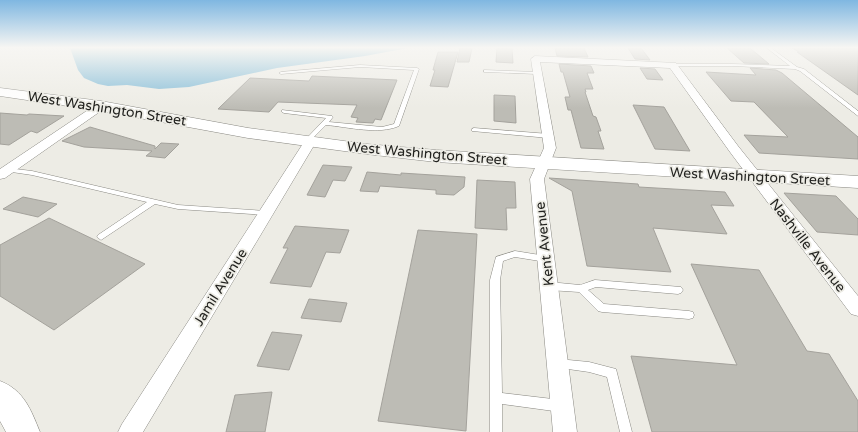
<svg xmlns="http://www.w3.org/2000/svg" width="858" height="432" font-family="'Varela Round',sans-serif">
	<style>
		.water { fill: #82bbd6 }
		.building { fill: #bdbcb5; stroke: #a4a29c }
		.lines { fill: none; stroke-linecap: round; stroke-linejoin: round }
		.lane-casing { stroke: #8a8983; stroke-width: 1 }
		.street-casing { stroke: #8a8983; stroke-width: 1 }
		.secondary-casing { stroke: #8a8983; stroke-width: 1 }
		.lane { fill: #fff; fill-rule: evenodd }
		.street { fill: #fff; fill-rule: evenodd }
		.secondary { fill: #fff; fill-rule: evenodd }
		.labels { text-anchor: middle; stroke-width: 3.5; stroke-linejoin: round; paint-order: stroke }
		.street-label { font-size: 14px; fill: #232320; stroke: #edece5 }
	</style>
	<rect width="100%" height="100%" fill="#edece5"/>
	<!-- water -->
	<path class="water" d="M70,48H408L365,56L277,68L189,87L159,89L127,85L108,86L98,84L84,78L78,70Z"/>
	<!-- building -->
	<g class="building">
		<path d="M460,48H472L469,62H457Z"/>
		<path d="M497,48H512L513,63L496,62Z"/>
		<path d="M555,48H584L588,57L557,56Z"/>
		<path d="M628,48H641L650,60L635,59Z"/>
		<path d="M727,48H750L769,64L744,63Z"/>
		<path d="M792,48H858V95L797,52H799Z"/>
		<path d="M438,52H458L448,87L430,86L435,70H433Z"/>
		<path d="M559,64L591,66L594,73H587L593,89H585L586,92H585L593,116L596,117L601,131H598L604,149L581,148L571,110H568L565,97H570L563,72H561Z"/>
		<path d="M640,68L655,69L663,80L647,79Z"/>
		<path d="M750,68L776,70L782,73L858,137V159L759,153L744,135L788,137L754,102L731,101L706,72L756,75Z"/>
		<path d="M312,76L397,80L381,120L375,119L373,123L356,122L358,118L351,117L357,105L278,102L269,112L218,109L250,78L309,81Z"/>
		<path d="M494,95L515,96L516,123L494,121Z"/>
		<path d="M633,105L664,107L690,151L655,149Z"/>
		<path d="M0,113L27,115L29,114L64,116L37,133L31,131L9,145L0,144Z"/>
		<path d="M90,127L155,146V149L161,143L179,144L165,158L146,156L152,151L84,147L62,141Z"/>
		<path d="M323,165L352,167L345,181L333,180L325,197L307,195Z"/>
		<path d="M367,172L401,175V173L465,177L464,187L454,195L436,194V190L380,186L378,192L360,191Z"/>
		<path d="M549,178L638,184L639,187L725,192L734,206L711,205L727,234L653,228L671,272L587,266L572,191Z"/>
		<path d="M477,180L515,182L516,208H506L507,230L475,228Z"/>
		<path d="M784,193L836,196L858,219V235L817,232Z"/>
		<path d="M23,197L57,204L38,217L3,209Z"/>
		<path d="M49,218L145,264L54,330L0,296V245Z"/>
		<path d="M295,226L349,230L340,253L326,252L311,287L270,283L288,248H283Z"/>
		<path d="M418,230L477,234L466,431L378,421Z"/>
		<path d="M691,264L759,270L807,351L829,354L858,401V432H652L631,356L737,365Z"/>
		<path d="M309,299L347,303L341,322L301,318Z"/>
		<path d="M272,332L302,335L289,370L257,366Z"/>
		<path d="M272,392L265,432H226L235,395Z"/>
	</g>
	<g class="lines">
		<!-- lane casing -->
		<g class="lane-casing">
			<g id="lane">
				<path d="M767,48H771L797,67L804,69L858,111V116L800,71L795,69L733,66H673L671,65L673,64H733L790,66Z"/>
				<path d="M360,65L417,68L419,69L399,126C379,135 348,127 326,125L309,142H305V140L326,118L284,113L282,112V110L332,116L333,117L329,122L382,127L394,124L414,70L360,67L281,74L279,73L281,72Z"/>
				<path d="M484,70L537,72L539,73L537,74L486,72H484Z"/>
				<path d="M474,128L549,134L552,136L549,138L472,131V129Z"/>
				<path d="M7,168L32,171L178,205L266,211L270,213L266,215L178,209L155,204L101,240L97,237L98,235L147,202L32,175L5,171L3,170Z"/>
				<path d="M515,251L546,256L549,257L550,259L549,261L546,262L515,257L503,261L500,280L502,393L561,400L565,402L567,406L565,410L561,412L502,404V432H490V280L496,257Z"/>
				<path d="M595,280L681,287L683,290L681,293L678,294L596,287L588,290L604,304L689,311L693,312L694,315L693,318L689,319L602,312L598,311L579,292L549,290L546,289L544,286L546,283L549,282L580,285Z"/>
				<path d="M558,359L589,362L616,369L632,432H620L607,377L589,372L554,367L552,364L554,361Z"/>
			</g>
		</g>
		<!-- street casing -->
		<g class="street-casing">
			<g id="street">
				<path d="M535,56L676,63L738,146L858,296V316L851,314L730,152L670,68L540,62L556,148L544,179L577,432H553L530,179L544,148L531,59Z"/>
				<path d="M101,103L105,104L106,106L105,108L5,178L0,179V169L97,104Z"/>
				<path d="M310,138L314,139L316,142L143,432H118L122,424L304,142L306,139Z"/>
			</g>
		</g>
		<!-- secondary casing -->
		<g class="secondary-casing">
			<g id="secondary">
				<path d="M0,88L101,101L248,128L366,144L436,150L858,176V188L436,162L366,154L248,138L101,111L0,96Z"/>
				<path d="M0,381C24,390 31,410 40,432H6L0,421Z"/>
			</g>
		</g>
		<!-- lane -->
		<use href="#lane" class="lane"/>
		<!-- street -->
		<use href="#street" class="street"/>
		<!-- secondary -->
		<use href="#secondary" class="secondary"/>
	</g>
	<!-- sky -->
	<linearGradient id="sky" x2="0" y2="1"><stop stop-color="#7fb7e1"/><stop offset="0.44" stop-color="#f7f6f3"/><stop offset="1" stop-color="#f7f6f3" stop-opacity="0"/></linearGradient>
	<rect width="858" height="108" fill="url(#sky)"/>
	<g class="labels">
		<!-- street labels -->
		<g class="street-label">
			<text transform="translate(107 108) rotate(9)" y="5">West Washington Street</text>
			<text transform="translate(427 153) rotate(5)" y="5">West Washington Street</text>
			<text transform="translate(750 176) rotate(3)" y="5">West Washington Street</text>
			<text transform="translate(544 244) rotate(-96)" y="5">Kent Avenue</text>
			<text transform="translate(808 245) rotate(52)" y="5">Nashville Avenue</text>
			<text transform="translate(220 287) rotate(-58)" y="5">Jamil Avenue</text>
		</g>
	</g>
</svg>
